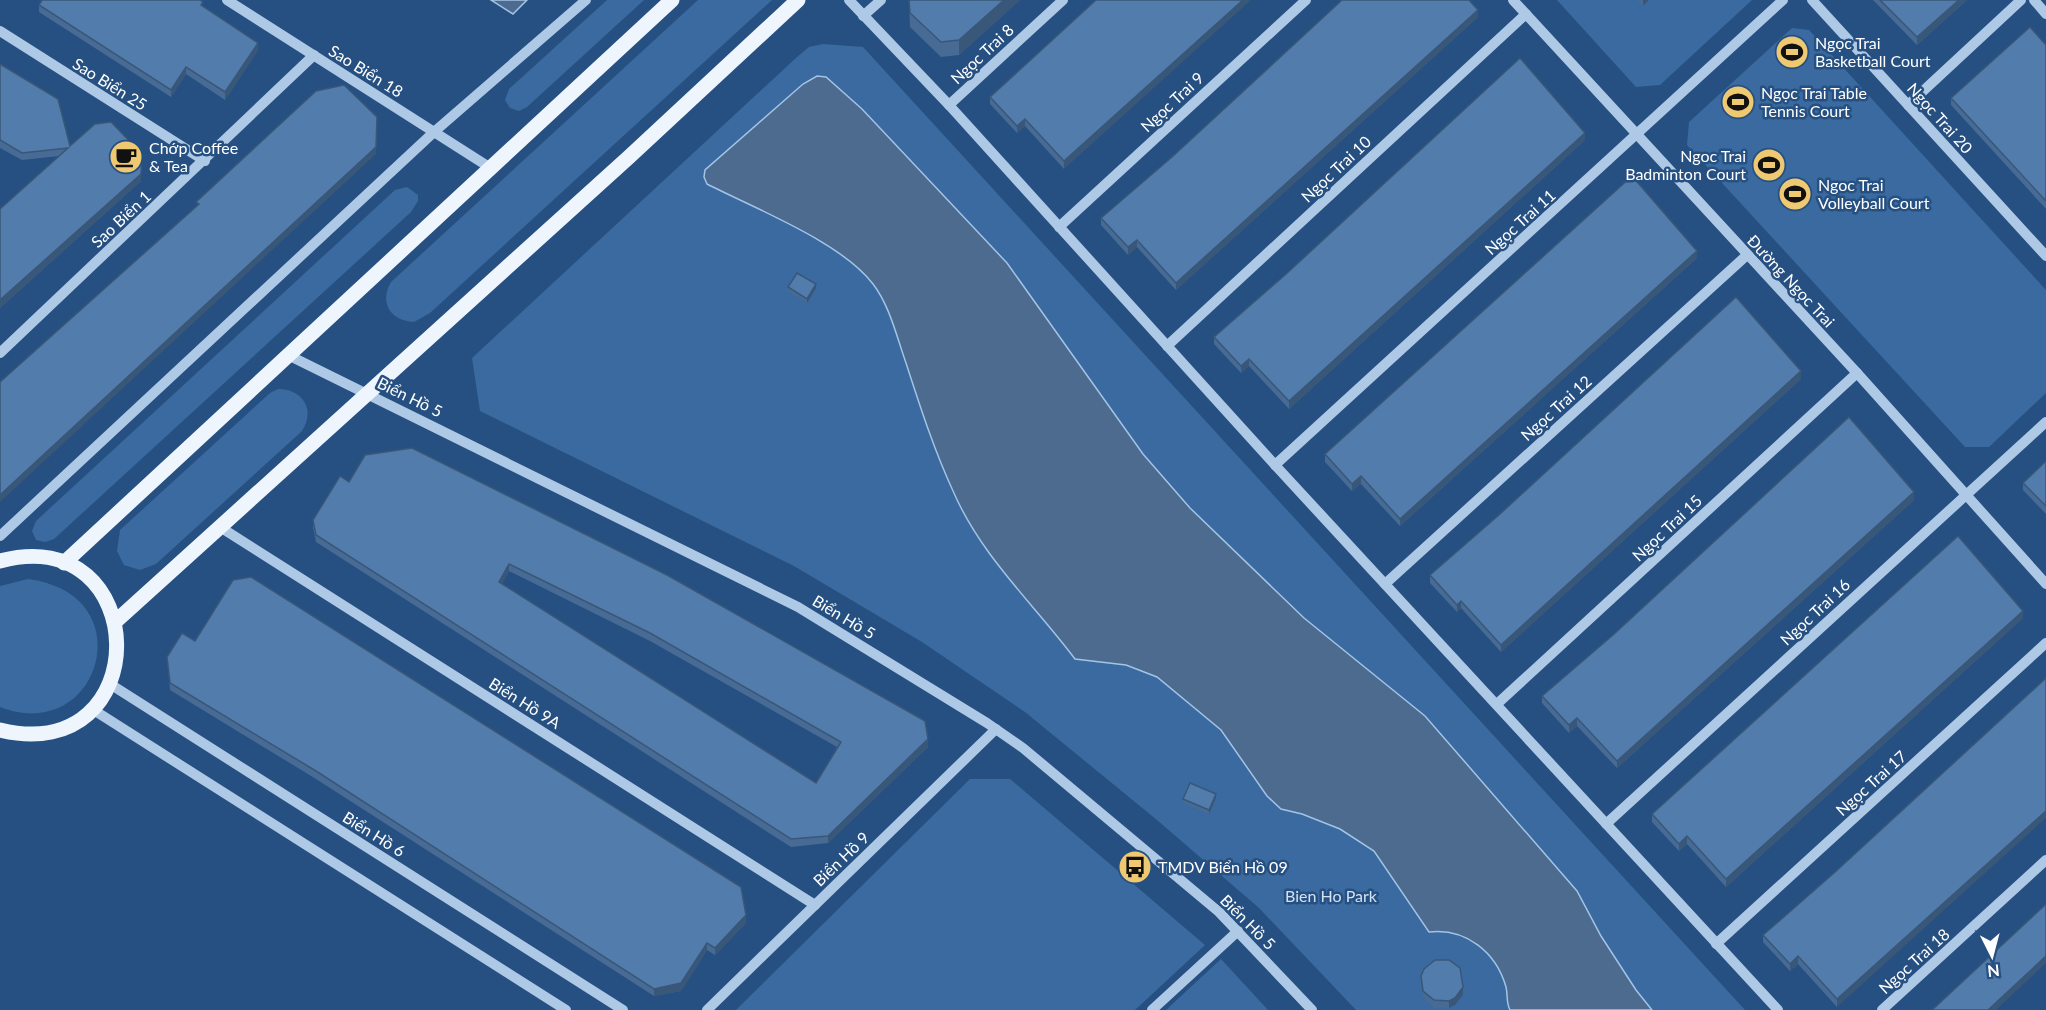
<svg xmlns="http://www.w3.org/2000/svg" width="2046" height="1010" font-family="Lato,sans-serif">
	<style>
		.green { fill: #3a6a9f }
		.water { fill: #4c6b8e; stroke: #a2c4e7; stroke-width: 1.5 }
		.lines { fill: none; stroke-linecap: round; stroke-linejoin: round }
		.minor { stroke: #aec9e6; stroke-width: 10 }
		.major { stroke: #eff5fd; stroke-width: 15 }
		.wall { fill: #476b94; fill-rule: evenodd }
		.shaded-wall { fill: #395778 }
		.building { fill: #527cac; stroke: #395778; stroke-width: 1.5; fill-rule: evenodd }
		.labels { text-anchor: middle; stroke-width: 5; stroke-linejoin: round; paint-order: stroke }
		.poi-label { font-size: 16px; fill: #fff; stroke: #265081; text-anchor: start }
		.street-label { font-size: 16px; fill: #fff; stroke: #265081 }
		.park-label { font-size: 16px; fill: #d1e2f5; stroke: #265081 }
	</style>
	<rect width="100%" height="100%" fill="#265081"/>
	<!-- green -->
	<g class="green">
		<path d="M607,0H644L527,107L519,111L510,108L505,100L509,89Z"/>
		<path d="M698,0H772L430,313L414,322C390,321 379,302 391,282Z"/>
		<path d="M1557,0H1752L1660,85L1636,87Z"/>
		<path d="M1792,28L1809,30L2046,290V393L1989,447H1965L1687,145L1689,122Z"/>
		<path d="M823,44L863,47L1745,1010H1652L1636,990L1601,936L1577,891L1425,716L1304,618L1190,508L1143,454L1007,263L862,109L826,77L803,84L705,170L704,177L707,184C756,209 841,241 873,284C889,305 896,335 904,359C919,403 933,448 952,491C981,556 1033,603 1075,659L1126,665L1157,677L1221,730L1267,796L1281,809L1302,814L1340,829L1374,851L1429,932C1466,928 1496,952 1506,987C1508,995 1506,1003 1510,1010H1356L1259,908L1157,820L1025,712L922,642L794,566L480,411L472,358L797,57L809,47Z"/>
		<path d="M407,187L418,195V201L411,212L54,539L45,542L36,540L32,531L36,521L395,190Z"/>
		<path d="M278,389C302,389 316,409 302,431L156,564L140,570L124,565L117,551L120,530L270,393Z"/>
		<path d="M28,579C145,594 100,746 0,707V586Z"/>
		<path d="M970,779H1010L1205,945L1135,1010H736Z"/>
		<path d="M1221,959L1268,1010H1166Z"/>
	</g>
	<!-- water -->
	<g class="water">
		<path d="M491,0H527L513,14Z"/>
		<path d="M817,76L826,77L862,109L1007,263L1143,454L1190,508L1304,618L1425,716L1577,891L1601,936L1636,990L1652,1010H1510C1506,1003 1508,995 1506,987C1496,952 1466,928 1429,932L1374,851L1340,829L1302,814L1281,809L1267,796L1221,730L1157,677L1126,665L1075,659C1033,603 981,556 953,491C934,450 920,406 906,363C897,338 890,306 873,284C841,242 756,209 707,184L704,177L705,170L803,84Z"/>
	</g>
	<g class="lines">
		<!-- minor -->
		<g class="minor">
			<path d="M227,0L489,167"/>
			<path d="M849,0L949,105L1275,465L1778,1010"/>
			<path d="M1513,0L1857,373L2046,584"/>
			<path d="M1812,0L2046,256"/>
			<path d="M2034,0L2046,14"/>
			<path d="M863,16L881,0"/>
			<path d="M0,31L205,161"/>
			<path d="M949,105L1063,0"/>
			<path d="M1908,105L2021,0"/>
			<path d="M1059,227L1306,0"/>
			<path d="M1167,346L1526,14"/>
			<path d="M0,353L314,55"/>
			<path d="M290,356L798,607L987,723L1023,748L1219,912L1312,1010"/>
			<path d="M1275,465L1783,0"/>
			<path d="M220,527L815,905"/>
			<path d="M0,536L434,132L586,0"/>
			<path d="M1385,584L1747,255"/>
			<path d="M110,684L623,1010"/>
			<path d="M1497,704L1857,373"/>
			<path d="M92,709L566,1010"/>
			<path d="M1606,824L2046,422"/>
			<path d="M1716,944L2046,643"/>
			<path d="M707,1010L996,729"/>
			<path d="M1152,1010L1238,931"/>
			<path d="M1882,1010L2046,860"/>
		</g>
		<!-- major -->
		<g class="major">
			<path d="M0,561C153,520 158,768 0,730"/>
			<path d="M64,563L672,0"/>
			<path d="M115,622L629,157L798,0"/>
		</g>
	</g>
	<!-- wall -->
	<g class="wall">
		<path d="M909,0H1020L959,55L941,57L910,27Z"/>
		<path d="M1096,0L1064,169L1025,126L1017,133L990,104V97Z"/>
		<path d="M1637,0H1649L1643,6Z"/>
		<path d="M1873,0H1967L1917,45Z"/>
		<path d="M39,5L203,6L258,50L225,100L186,74L171,97L39,12Z"/>
		<path d="M1478,17L1176,290L1137,247L1128,255L1101,225V218Z"/>
		<path d="M2046,45V209L1951,105V98Z"/>
		<path d="M0,64L70,146L141,181L0,308V209L59,156L22,160L0,148Z"/>
		<path d="M1585,140L1289,409L1249,366L1241,373L1214,344V337Z"/>
		<path d="M1697,258L1400,526L1361,484L1352,491L1325,462V454Z"/>
		<path d="M788,287L816,288L807,303L788,291Z"/>
		<path d="M1801,379L1501,652L1461,608L1457,612L1430,583V575Z"/>
		<path d="M2046,461V514L2023,490V483Z"/>
		<path d="M349,482L928,747L828,843L791,847L316,542L313,527V520ZM509,571L650,641L837,747L816,783L502,584Z"/>
		<path d="M1914,500L1617,768L1577,726L1569,733L1542,703V696Z"/>
		<path d="M2023,618L1726,887L1687,844L1679,851L1652,822V814Z"/>
		<path d="M195,641L746,923L715,955L707,950L681,991L654,996L316,779L170,690L167,657Z"/>
		<path d="M2046,678L1837,1007L1798,964L1790,971L1763,942V935L1834,873Z"/>
		<path d="M1216,798L1209,814L1183,803V799Z"/>
		<path d="M1421,976L1463,995L1455,1005L1449,1008H1434L1423,998Z"/>
	</g>
	<!-- shaded-wall -->
	<g class="shaded-wall">
		<path d="M1004,0H1020L959,55V40Z"/>
		<path d="M1243,0H1251L1064,169V161Z"/>
		<path d="M1643,0H1649L1643,6Z"/>
		<path d="M1959,0H1967L1917,45V37Z"/>
		<path d="M1478,10V17L1176,290V283Z"/>
		<path d="M258,43V50L225,100V92Z"/>
		<path d="M186,67V74L171,97V90Z"/>
		<path d="M377,117L376,154L0,502V495Z"/>
		<path d="M1025,119V126L1017,133V126Z"/>
		<path d="M1585,133V140L1289,409V401Z"/>
		<path d="M142,154L141,181L0,308V300Z"/>
		<path d="M1137,240V247L1128,255V247Z"/>
		<path d="M1697,251V258L1400,526V519Z"/>
		<path d="M816,284V288L807,303V299Z"/>
		<path d="M1249,359V366L1241,373V366Z"/>
		<path d="M1801,371V379L1501,652V645Z"/>
		<path d="M1361,476V484L1352,491V484Z"/>
		<path d="M1914,492V500L1617,768V761Z"/>
		<path d="M509,564V571L499,590V582Z"/>
		<path d="M1461,601V608L1457,612V605Z"/>
		<path d="M2023,611V618L1726,887V879Z"/>
		<path d="M1577,718V726L1569,733V725Z"/>
		<path d="M928,739V747L828,843V836Z"/>
		<path d="M1216,794V798L1209,814V810Z"/>
		<path d="M2046,811V818L1837,1007V999Z"/>
		<path d="M1687,836V844L1679,851V844Z"/>
		<path d="M746,915V923L715,955V948Z"/>
		<path d="M707,943V950L681,991L654,996V989Z"/>
		<path d="M1798,956V964L1790,971V964Z"/>
		<path d="M2046,956V963L1996,1010H1988Z"/>
		<path d="M1463,987V995L1455,1005L1449,1008V1001Z"/>
	</g>
	<!-- building -->
	<g class="building">
		<path d="M42,0H200L203,2L201,5L258,43L225,92L186,67L171,90L39,5Z"/>
		<path d="M909,0H1004L959,40L941,42L910,13Z"/>
		<path d="M1096,0H1243L1064,161L1025,119L1017,126L990,97Z"/>
		<path d="M1342,0H1469L1478,10L1176,283L1137,240L1128,247L1101,218L1172,157Z"/>
		<path d="M1880,0H1959L1917,37Z"/>
		<path d="M2030,27L2046,45V201L1951,98Z"/>
		<path d="M1520,58L1585,133L1289,401L1249,359L1241,366L1214,337L1285,275Z"/>
		<path d="M0,64L58,99L70,146L95,124L111,122L142,154L141,174L0,300V209L68,148L22,153L0,140Z"/>
		<path d="M344,85L377,117L376,147L0,495V382L199,204L196,202L316,91Z"/>
		<path d="M1632,176L1697,251L1400,519L1361,476L1352,484L1325,454Z"/>
		<path d="M797,273L816,284L807,299L788,287Z"/>
		<path d="M1736,297L1801,371L1501,645L1461,601L1457,605L1430,575L1500,514Z"/>
		<path d="M1849,417L1914,492L1617,761L1577,718L1569,725L1542,696L1613,635Z"/>
		<path d="M412,448L667,575L925,721L928,739L828,836L791,839L316,535L313,520L340,476L349,482L365,455ZM509,564L650,633L841,742L816,783L499,582Z"/>
		<path d="M2046,461V506L2023,483Z"/>
		<path d="M1958,536L2023,611L1726,879L1687,836L1679,844L1652,814Z"/>
		<path d="M251,577L741,887L746,915L715,948L707,943L681,983L654,989L316,771L170,683L167,657L182,633L195,641L233,580Z"/>
		<path d="M2046,678V811L1837,999L1798,956L1790,964L1763,935L1834,873Z"/>
		<path d="M1190,783L1216,794L1209,810L1183,799Z"/>
		<path d="M2046,904V956L1988,1010H1932Z"/>
		<path d="M1435,960H1449L1460,968L1463,987L1455,998L1449,1001L1434,1000L1423,991L1421,976L1424,969Z"/>
	</g>
	<!-- icons -->
	<defs>
		<g id="stadium-disc" transform="scale(1.725)"><circle r="9.5" fill="#efc872" stroke="#265081"/><path d="M0-5a6.5 5 0 1 0 0 10a6.5 5 0 1 0 0-10ZM-3.5-1.8h7v3.6h-7Z" fill="#111"/></g>
		<g id="cafe-disc" transform="scale(1.725)"><circle r="9.5" fill="#efc872" stroke="#265081"/><path d="M-5.5-4.5H6V0H3Q3 3.5 0 3.5H-2.5Q-5.5 3.5-5.5 0ZM3-3.2v2h1.7v-2ZM-6 4.5H4V6H-6Z" fill="#111"/></g>
		<g id="bus-disc" transform="scale(1.725)"><circle r="9.5" fill="#efc872" stroke="#265081"/><path d="M-5-6H5V4H4V6H2V4H-2V6H-4V4H-5ZM-3.5-4V0h7V-4ZM-3.5 1.2v1.5H-2V1.2ZM2 1.2v1.5H3.5V1.2Z" fill="#111"/></g>
	</defs>
	<g fill-rule="evenodd">
		<use href="#stadium-disc" x="1792" y="52"/>
		<use href="#stadium-disc" x="1738" y="102"/>
		<use href="#cafe-disc" x="126" y="157"/>
		<use href="#stadium-disc" x="1769" y="165"/>
		<use href="#stadium-disc" x="1795" y="194"/>
		<use href="#bus-disc" x="1135" y="867"/>
	</g>
	<g class="labels">
		<!-- poi labels -->
		<g class="poi-label">
			<text x="1815" y="49">Ngọc Trai<tspan x="1815" dy="18">Basketball Court</tspan></text>
			<text x="1761" y="99">Ngọc Trai Table<tspan x="1761" dy="18">Tennis Court</tspan></text>
			<text x="149" y="154">Chớp Coffee<tspan x="149" dy="18">&amp; Tea</tspan></text>
			<text x="1746" y="162" text-anchor="end">Ngoc Trai<tspan x="1746" dy="18">Badminton Court</tspan></text>
			<text x="1818" y="191">Ngoc Trai<tspan x="1818" dy="18">Volleyball Court</tspan></text>
			<text x="1158" y="873">TMDV Biển Hồ 09</text>
		</g>
		<!-- street labels -->
		<g class="street-label">
			<text transform="translate(982 54) rotate(-43)" y="6">Ngọc Trai 8</text>
			<text transform="translate(366 71) rotate(32)" y="6">Sao Biển 18</text>
			<text transform="translate(110 84) rotate(32)" y="6">Sao Biển 25</text>
			<text transform="translate(1172 102) rotate(-43)" y="6">Ngọc Trai 9</text>
			<text transform="translate(1940 118) rotate(48)" y="6">Ngọc Trai 20</text>
			<text transform="translate(1336 169) rotate(-43)" y="6">Ngọc Trai 10</text>
			<text transform="translate(121 219) rotate(-43)" y="6">Sao Biển 1</text>
			<text transform="translate(1520 222) rotate(-42)" y="6">Ngọc Trai 11</text>
			<text transform="translate(1791 281) rotate(47)" y="6">Đường Ngọc Trai</text>
			<text transform="translate(410 397) rotate(26)" y="6">Biển Hồ 5</text>
			<text transform="translate(1556 408) rotate(-42)" y="6">Ngọc Trai 12</text>
			<text transform="translate(1667 528) rotate(-43)" y="6">Ngọc Trai 15</text>
			<text transform="translate(1815 612) rotate(-43)" y="6">Ngọc Trai 16</text>
			<text transform="translate(844 617) rotate(31)" y="6">Biển Hồ 5</text>
			<text transform="translate(525 703) rotate(32)" y="6">Biển Hồ 9A</text>
			<text transform="translate(1871 783) rotate(-42)" y="6">Ngọc Trai 17</text>
			<text transform="translate(374 834) rotate(32)" y="6">Biển Hồ 6</text>
			<text transform="translate(841 859) rotate(-44)" y="6">Biển Hồ 9</text>
			<text transform="translate(1248 922) rotate(45)" y="6">Biển Hồ 5</text>
			<text transform="translate(1914 961) rotate(-42)" y="6">Ngọc Trai 18</text>
		</g>
		<!-- park labels -->
		<g class="park-label">
			<text x="1331" y="902">Bien Ho Park</text>
		</g>
	</g>
	<!-- north arrow -->
	<g transform="translate(1992 956) rotate(174)" stroke="#265081" stroke-width="4.5" paint-order="stroke">
	<path d="M0-4.5L10 22L0 15L-10 22Z" fill="#ffffff"/>
	<text y="-9" font-size="16" font-weight="bold" text-anchor="middle" fill="#ffffff">N</text>
	</g>
</svg>
